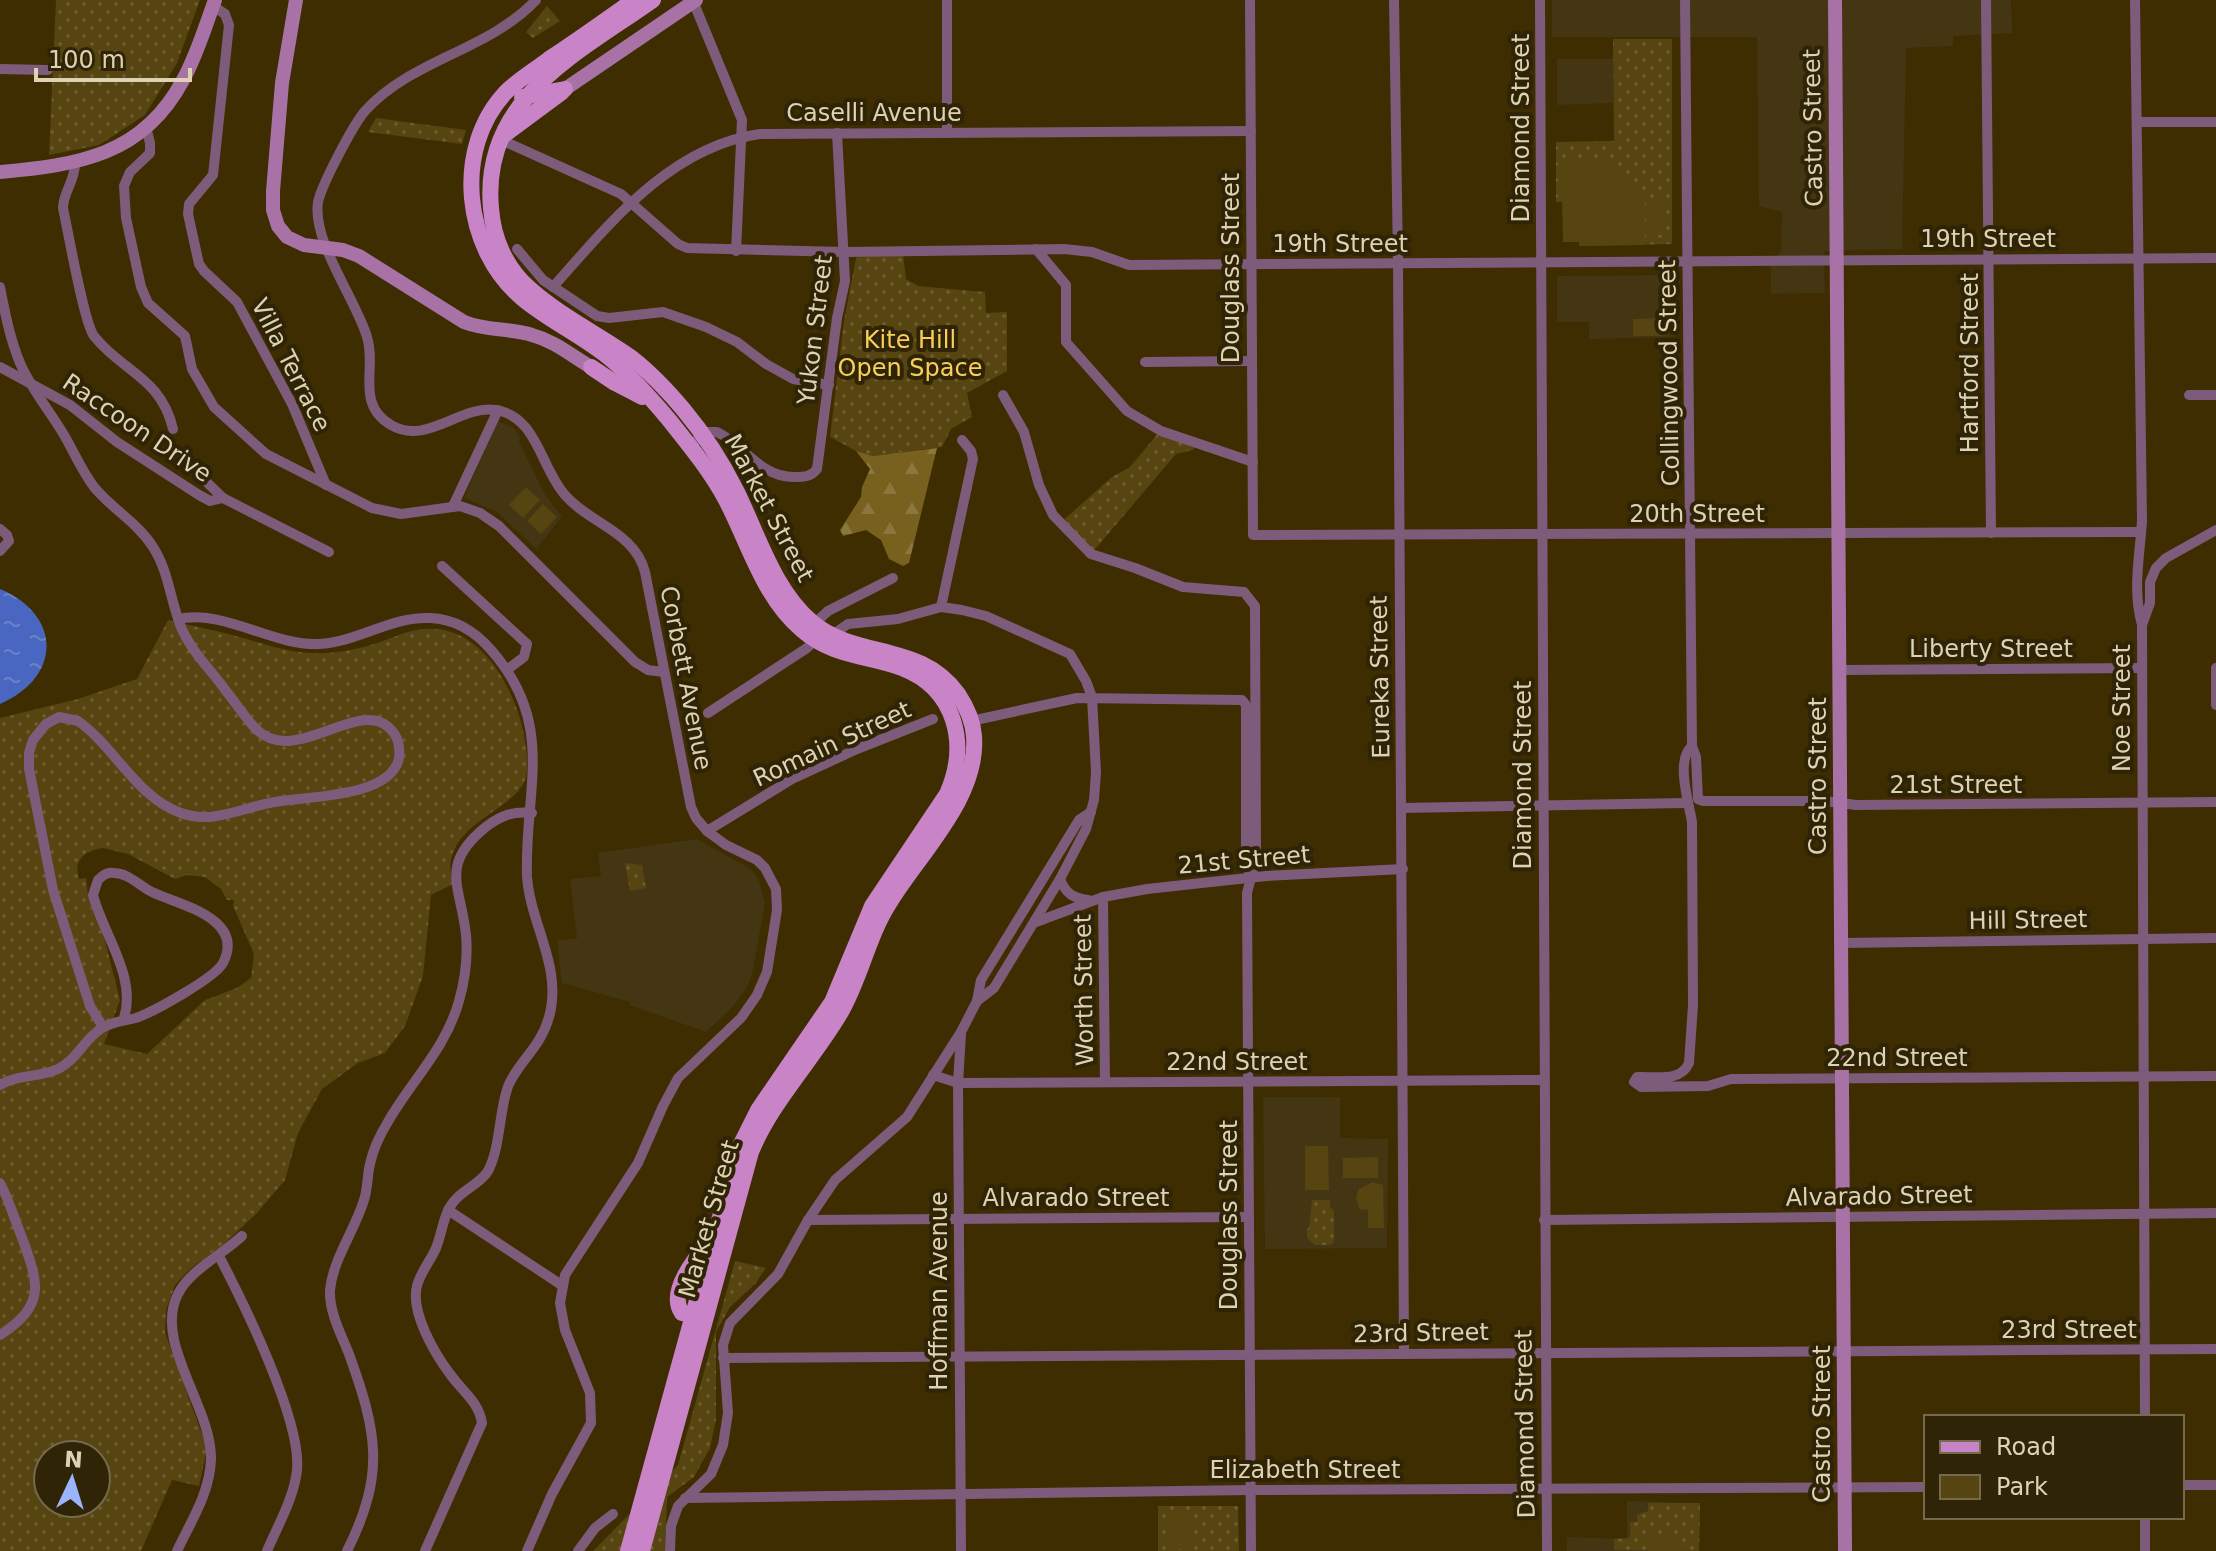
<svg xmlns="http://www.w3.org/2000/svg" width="2216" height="1551" font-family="'DejaVu Sans',sans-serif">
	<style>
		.built { fill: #443613 }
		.green { fill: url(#green-dots); fill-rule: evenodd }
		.forest { fill: url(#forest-firs) }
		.pitch { fill: #564411 }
		.water { fill: url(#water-ripples) }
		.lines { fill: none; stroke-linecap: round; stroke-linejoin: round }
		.street { stroke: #7d5b7b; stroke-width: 10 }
		.secondary { stroke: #a872a6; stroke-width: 14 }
		.primary { stroke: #c983c7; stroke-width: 16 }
		.labels { text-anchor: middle; stroke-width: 8; stroke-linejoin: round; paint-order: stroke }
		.street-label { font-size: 24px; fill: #ded2b5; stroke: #2f2405 }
		.park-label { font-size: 24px; fill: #face5b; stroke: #2f2405 }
	</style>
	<defs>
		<pattern id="green-dots" width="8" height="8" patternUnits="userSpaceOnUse" patternTransform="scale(2)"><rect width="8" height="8" fill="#564411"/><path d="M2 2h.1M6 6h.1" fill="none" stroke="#6e5e31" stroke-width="1.8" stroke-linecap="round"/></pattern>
		<pattern id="forest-firs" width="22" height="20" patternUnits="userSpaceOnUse" patternTransform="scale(2)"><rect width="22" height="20" fill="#78601f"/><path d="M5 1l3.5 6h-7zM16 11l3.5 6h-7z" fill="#8b763d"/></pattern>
		<pattern id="water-ripples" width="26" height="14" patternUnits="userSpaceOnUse" patternTransform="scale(2)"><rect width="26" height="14" fill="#4966c0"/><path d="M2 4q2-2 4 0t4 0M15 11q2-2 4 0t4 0" fill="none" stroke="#6b82c8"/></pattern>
	</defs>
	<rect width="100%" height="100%" fill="#3d2d00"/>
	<!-- built -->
	<g class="built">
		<path d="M1552,0H2011L2012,33L1953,36V46L1906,48L1902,249L1824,251L1825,293L1771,294V266L1781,250L1782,212L1759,206L1757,37H1552Z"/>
		<path d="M1557,59H1613V103L1557,105Z"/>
		<path d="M1674,275V337L1589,339V322H1557V276Z"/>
		<path d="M498,421L514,428L520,437L519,442L544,493L562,517L536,549L497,512L464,498Z"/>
		<path d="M697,839L751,869L759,881L765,903L752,975L746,989L730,1010L706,1032L630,1005V1002L562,983L557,941L577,938L570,879L601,876L598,853Z"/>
		<path d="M1263,1097H1340V1138L1388,1139L1387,1248L1265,1249Z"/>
		<path d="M1627,1501L1700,1503L1699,1551H1567V1537L1627,1539Z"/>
	</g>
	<!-- green -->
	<g class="green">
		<path d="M56,0H200L177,63L145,115L99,145L49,155Z"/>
		<path d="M547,6L560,21L533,38L526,32Z"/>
		<path d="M1613,39H1672V244L1579,246V242H1563V202H1556V142L1614,141Z"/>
		<path d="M376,118L466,130L462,144L368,132Z"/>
		<path d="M903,254L906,279L918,286L985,292L986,313L1007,312V371L967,393L972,417L951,429L942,447L873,456L856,451L830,437L844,321L856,258L861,255Z"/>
		<path d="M1160,431L1195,445L1193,450L1176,454L1091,554L1059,524L1112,477L1130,467Z"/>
		<path d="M168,620C192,626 216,630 239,637C262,643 287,652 311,653C332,654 357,650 377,643C393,638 407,630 424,629C491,622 530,716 527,771C525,807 460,816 451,860C449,868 452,877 453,884L431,895L423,976L405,1026L385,1053L358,1063L322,1089L298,1133L285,1180L257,1213L224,1244L190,1269L175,1285L166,1310L165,1333L207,1448L199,1486L172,1480L141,1551H0V718L78,699L137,679ZM104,848L128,854L175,879L187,875L205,877L221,889L227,900H234L233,906L254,954L251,978L237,988L205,1000L147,1054L104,1044L120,1000L104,937L88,895L86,878L79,879C73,860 85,850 104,848ZM48,1455H96V1503H48Z"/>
		<path d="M625,863L642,865L646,888L630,891Z"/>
		<path d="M1312,1200H1330V1207L1334,1210V1242L1331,1245H1315L1307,1238V1229L1309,1228Z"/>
		<path d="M735,1261L766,1268L755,1284L730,1307L716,1332V1420L710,1448L694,1477L667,1497L665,1551H593L678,1465Z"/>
		<path d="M1648,1503H1700L1699,1551L1614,1550V1539L1630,1538V1522H1637V1515L1648,1511Z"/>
		<path d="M1158,1506H1238L1239,1551H1158Z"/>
	</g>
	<!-- forest -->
	<path class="forest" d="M937,448L909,563L903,566L889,559L881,540L866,530L843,536L840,530L861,497L862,487L870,469L856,451L873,456Z"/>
	<!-- pitch -->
	<g class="pitch">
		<path d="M1561,162H1611L1645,191V245L1579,246V242H1563Z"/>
		<rect x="1649" y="199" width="17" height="36"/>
		<path d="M1665,318V336H1633V319Z"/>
		<path d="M526,487L540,500L523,518L509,505Z"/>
		<path d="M543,504L557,517L541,534L527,521Z"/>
		<path d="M1305,1146H1328L1329,1190H1305Z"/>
		<path d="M1378,1157V1178H1343V1158Z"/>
		<path d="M1372,1182L1383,1185L1384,1228H1368V1210L1359,1209L1356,1197L1359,1189Z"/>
		<rect x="1169" y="1512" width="24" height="37"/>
		<rect x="1648" y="1535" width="33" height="16"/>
	</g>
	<!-- water -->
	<path class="water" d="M0,589C62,615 62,677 0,704Z"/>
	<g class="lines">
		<!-- street -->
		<g class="street">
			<path d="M1250,0L1253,535L2141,532"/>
			<path d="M1394,0L1398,263L1404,1353"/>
			<path d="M1540,0L1547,1551"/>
			<path d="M1685,0L1692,746L1696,757L1698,799L1703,801H1825L1856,805L2216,802"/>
			<path d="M1986,0L1991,533"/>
			<path d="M2135,0L2142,520C2140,557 2132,588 2142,625L2145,1417"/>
			<path d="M693,1L742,120L736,251"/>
			<path d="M213,6L225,14L229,25L213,175L189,204L188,214L199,264L204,271L237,302L292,404L326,485"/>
			<path d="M0,69L48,70"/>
			<path d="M2138,122H2216"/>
			<path d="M146,127L150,143V153L130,172L124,186L126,218L141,287L148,303L185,336L192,369L214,407L266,454L372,508L401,514L460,506L480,513L499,526L635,662L648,670L664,672"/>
			<path d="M947,133V0"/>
			<path d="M499,139L621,194L678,244L687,248L845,252L1064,249L1092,252L1129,265L2216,258"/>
			<path d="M75,163C75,182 63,192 63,208C68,231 84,323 94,336C121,371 161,377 173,429"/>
			<path d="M517,249L543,280L597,316L609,318L663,312L706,327L737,342L766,364L793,379L829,385"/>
			<path d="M1036,249L1066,285V342L1127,411L1161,431L1253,462"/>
			<path d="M0,287C5,313 10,339 20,363C31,389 50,411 64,435C74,452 82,471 94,487C112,509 138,523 153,547C169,572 170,600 181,627C191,651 211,670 226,691C236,703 245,718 256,729C297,770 366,688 395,735C399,741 400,751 399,758C391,798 307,796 275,802C243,807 213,825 181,813C137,798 115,747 78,721L59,717L46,724L33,740L29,753V769L53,890L90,1006L103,1027"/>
			<path d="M553,287C609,224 671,146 760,134L1251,131"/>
			<path d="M1145,362L1252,361"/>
			<path d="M0,367L70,405L117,442L199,495L210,501L223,498"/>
			<path d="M1003,395L1024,432L1039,485L1053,515L1091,554L1135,568L1183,587L1244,592L1255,606L1256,859L1247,893L1251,1551"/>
			<path d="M2189,395H2216"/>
			<path d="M689,446L707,432H717C745,446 760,477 794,477C804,477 811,477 817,469L837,318L845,281L837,133"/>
			<path d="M180,456L223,498L329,552"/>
			<path d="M453,506L498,410"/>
			<path d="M0,529L7,535L9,541L0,551"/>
			<path d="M442,566L527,644L524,657L508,669"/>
			<path d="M941,607L973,459L971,451L962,440"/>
			<path d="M178,619C225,609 272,646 319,644C358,642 392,616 430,618C456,619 476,632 492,651C557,726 524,791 527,876C530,924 563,967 549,1017C541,1047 520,1060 509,1084C499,1107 501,1147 488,1171C482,1182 465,1189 456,1199C443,1212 443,1231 436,1248C431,1260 420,1273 417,1286C410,1312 435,1354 450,1374C462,1391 479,1402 482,1423L425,1551"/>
			<path d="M814,624L828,611L893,578"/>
			<path d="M2142,625L2150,603V582L2156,568L2166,558L2216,530"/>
			<path d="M832,635L848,624L898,619L941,607L962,610L986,616L1070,654L1086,681L1092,697L1096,772L1094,800L1086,829L1060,879L994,988L977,1001"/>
			<path d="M2216,668V705"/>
			<path d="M1840,670L2142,668"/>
			<path d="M708,713L807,648L815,640"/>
			<path d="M971,721L1077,698L1242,700L1246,705V860L1250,876"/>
			<path d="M1692,746C1675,760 1689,803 1692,822L1693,1005L1689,1063C1680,1083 1655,1076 1637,1077L1634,1082L1641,1087L1708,1086L1731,1079L2216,1076"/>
			<path d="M1402,808L1686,803"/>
			<path d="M707,831L792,779L857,749L933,719"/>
			<path d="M1060,879C1066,894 1073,898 1088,900"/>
			<path d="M1103,897L1105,1082"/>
			<path d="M1036,922L1103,897L1147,889L1266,876L1403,869"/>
			<path d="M1841,943L2216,938"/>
			<path d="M961,1034L958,1083L961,1551"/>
			<path d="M933,1075L958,1083L1543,1080"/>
			<path d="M0,1085C18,1074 39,1078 58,1069C77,1060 84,1039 102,1028C114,1021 124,1021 136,1018C153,1012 215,978 223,963C246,918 179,905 152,892C140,886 128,873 114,873C107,872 103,875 98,880L93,895C103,934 137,976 124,1018"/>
			<path d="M0,1183C9,1200 14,1218 21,1235C38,1282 48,1304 0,1335"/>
			<path d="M448,1210L563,1286"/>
			<path d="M808,1220L1249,1217"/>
			<path d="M1544,1220L2216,1213"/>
			<path d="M219,1256C243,1302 302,1421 297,1470C294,1498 278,1525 267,1551"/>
			<path d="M723,1358L2216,1349"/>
			<path d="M2182,1485H2216"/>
			<path d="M685,1498L1251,1490L1926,1487"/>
			<path d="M2145,1517V1551"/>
			<path d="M177,1551C191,1521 210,1493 211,1459C212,1407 153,1342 178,1294C189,1271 223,1254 242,1236"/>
			<path d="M347,1551C386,1473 377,1432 349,1354C341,1334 329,1312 330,1290C333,1259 355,1230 364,1200C368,1188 367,1176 370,1164C373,1149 381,1133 389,1120C413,1079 446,1048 459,1001C465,980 468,957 466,935C461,886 438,865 487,826C502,815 513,811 532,813"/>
			<path d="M527,1551L552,1494L591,1423L590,1393L565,1330L560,1303L565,1275L638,1163L663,1106L678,1078L741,1018L757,995L767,972L777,910L776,889L765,868L757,860L726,845L707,831L696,818L691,807L645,572C635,532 590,524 565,495C541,469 537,415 495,410C460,405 426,446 391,425C355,404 377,368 367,337C356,299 312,242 318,202C322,184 353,125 365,111C412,59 488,51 536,0"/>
			<path d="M578,1551L595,1528L613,1514"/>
			<path d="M670,1551L671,1526L678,1506L711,1474L723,1445L728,1413L723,1345L730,1323L778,1274L808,1220L835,1180L907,1117L961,1032L977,1001L981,980L1079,820L1091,812"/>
		</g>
		<!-- secondary -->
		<g class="secondary">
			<path d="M296,0L282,83L273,191V210L278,226L287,237L304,245L343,250L359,256L464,322C486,331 510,328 532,335C558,342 575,359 598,371"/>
			<path d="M1835,0L1845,1551"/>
			<path d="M565,89L696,0"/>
			<path d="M0,172C77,165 143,156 183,80C197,55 205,27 215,0"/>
		</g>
		<!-- primary -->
		<g class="primary">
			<path d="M522,97L565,89"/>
			<path d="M504,135L562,92"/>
			<path d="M591,367L615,383L642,397"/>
			<path d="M700,1317L682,1313C667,1292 696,1257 709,1242"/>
			<path d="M628,1551L739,1148L758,1110L832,1002L872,906L947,794C969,744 956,689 902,668C866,655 833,657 802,630C763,597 749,544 726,500C711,472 690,446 670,421C650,397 628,372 603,353C577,333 547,319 522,298C464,250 452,149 506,92C519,79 535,70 549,59C578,40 606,20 634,0"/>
			<path d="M642,1551L751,1152C772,1101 813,1060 841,1012C861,977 868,936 890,902C920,853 979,797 974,736C973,721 966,706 958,694C920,641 857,660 812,622C774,590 758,535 737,492C722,462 704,434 683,409C667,390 649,371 629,356C596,333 559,315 529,288C506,268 493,238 491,208C481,99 577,54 653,0"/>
		</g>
	</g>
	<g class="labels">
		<!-- street labels -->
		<g class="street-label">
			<text x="874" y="121">Caselli Avenue</text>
			<text transform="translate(1521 128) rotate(-90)" y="8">Diamond Street</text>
			<text transform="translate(1813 128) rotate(-91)" y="8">Castro Street</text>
			<text x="1988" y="247">19th Street</text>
			<text x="1340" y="252">19th Street</text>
			<text transform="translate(1231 268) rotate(-90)" y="8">Douglass Street</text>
			<text transform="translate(815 330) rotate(-83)" y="8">Yukon Street</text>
			<text transform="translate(1970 363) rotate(-90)" y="8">Hartford Street</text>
			<text transform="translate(291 365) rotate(63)" y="8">Villa Terrace</text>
			<text transform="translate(1669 373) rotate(-91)" y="8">Collingwood Street</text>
			<text transform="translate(137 428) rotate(34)" y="8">Raccoon Drive</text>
			<text transform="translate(769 508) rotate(62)" y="8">Market Street</text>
			<text x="1697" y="522">20th Street</text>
			<text x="1991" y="657">Liberty Street</text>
			<text transform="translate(1380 677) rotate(-91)" y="8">Eureka Street</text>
			<text transform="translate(686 678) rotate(79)" y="8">Corbett Avenue</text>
			<text transform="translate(2122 708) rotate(-90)" y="8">Noe Street</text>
			<text transform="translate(832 744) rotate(-25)" y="8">Romain Street</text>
			<text transform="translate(1523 775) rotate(-90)" y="8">Diamond Street</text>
			<text transform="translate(1818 776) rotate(-90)" y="8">Castro Street</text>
			<text x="1956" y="793">21st Street</text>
			<text transform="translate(1244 860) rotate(-5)" y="8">21st Street</text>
			<text transform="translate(2028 920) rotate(-1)" y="8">Hill Street</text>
			<text transform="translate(1084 990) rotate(-91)" y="8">Worth Street</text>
			<text x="1897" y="1066">22nd Street</text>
			<text x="1237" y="1070">22nd Street</text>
			<text transform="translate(1879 1196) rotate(-1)" y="8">Alvarado Street</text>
			<text x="1076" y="1206">Alvarado Street</text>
			<text transform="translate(1229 1215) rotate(-90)" y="8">Douglass Street</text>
			<text transform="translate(709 1219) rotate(-74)" y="8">Market Street</text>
			<text transform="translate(939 1291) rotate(-90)" y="8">Hoffman Avenue</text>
			<text x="2069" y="1338">23rd Street</text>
			<text transform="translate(1421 1333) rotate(-1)" y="8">23rd Street</text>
			<text transform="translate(1525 1424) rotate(-91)" y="8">Diamond Street</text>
			<text transform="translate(1822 1424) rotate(-90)" y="8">Castro Street</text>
			<text x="1305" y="1478">Elizabeth Street</text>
		</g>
		<!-- park labels -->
		<g class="park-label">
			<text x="910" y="348">Kite Hill<tspan x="910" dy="28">Open Space</tspan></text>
		</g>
	</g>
	<!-- legend -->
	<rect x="1924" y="1415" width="260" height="104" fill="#2f2405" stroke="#756a4b" stroke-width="2"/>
	<rect x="1940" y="1441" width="40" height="12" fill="#c983c7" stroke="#756a4b" stroke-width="2"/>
	<text x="1996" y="1455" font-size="24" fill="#ded2b5">Road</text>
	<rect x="1940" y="1475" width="40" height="24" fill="#564411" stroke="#756a4b" stroke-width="2"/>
	<text x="1996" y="1495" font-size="24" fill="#ded2b5">Park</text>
	<!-- north arrow -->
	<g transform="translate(72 1479) rotate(4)"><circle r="38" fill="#2f2405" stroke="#756a4b" stroke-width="2"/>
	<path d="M0-6L14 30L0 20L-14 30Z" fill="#9ab5fd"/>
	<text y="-12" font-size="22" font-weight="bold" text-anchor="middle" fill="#ded2b5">N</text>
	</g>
	<!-- scale -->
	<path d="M36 68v12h154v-12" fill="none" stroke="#ded2b5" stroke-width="4"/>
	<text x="48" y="68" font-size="24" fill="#ded2b5" stroke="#2f2405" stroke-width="6" paint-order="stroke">100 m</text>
</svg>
